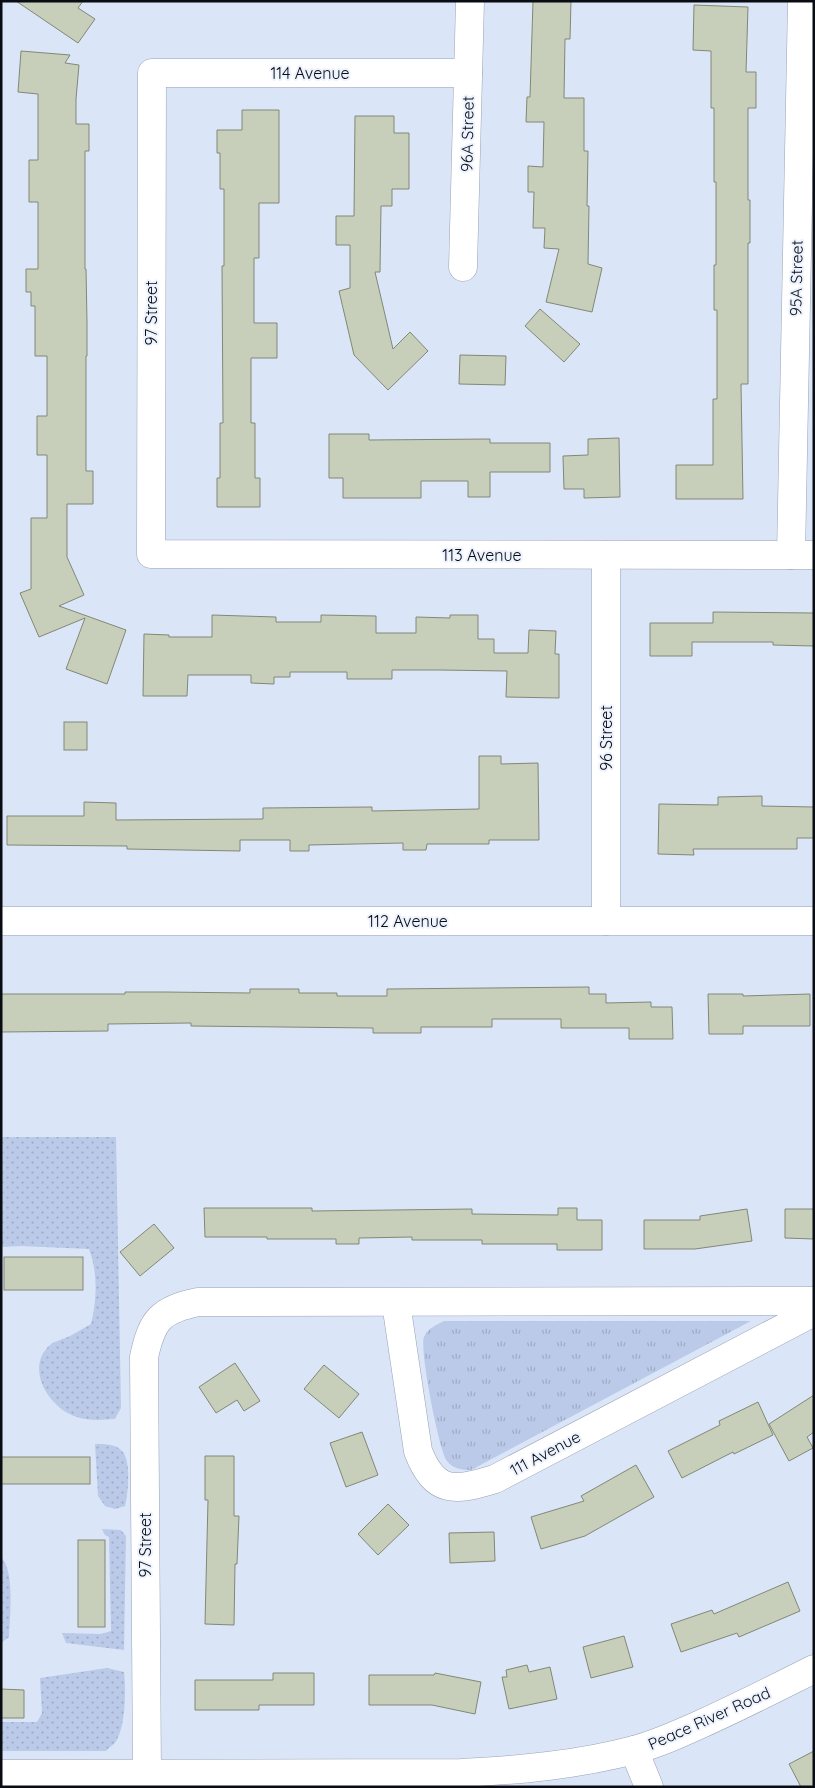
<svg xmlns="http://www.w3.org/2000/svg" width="815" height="1788" font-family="Quicksand,sans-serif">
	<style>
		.grass { fill: url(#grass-dots) }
		.park { fill: url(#park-tufts) }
		.building { fill: #c7ceba; stroke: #828876 }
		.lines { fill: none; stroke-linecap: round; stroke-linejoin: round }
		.minor-casing { stroke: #9aa3b6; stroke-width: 29 }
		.minor { stroke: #fff; stroke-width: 28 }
		.labels { text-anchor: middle; stroke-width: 4; stroke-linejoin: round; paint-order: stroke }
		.street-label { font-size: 16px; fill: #090c12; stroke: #ecf2fe }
	</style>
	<defs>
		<pattern id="grass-dots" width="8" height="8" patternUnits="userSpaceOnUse" patternTransform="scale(1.25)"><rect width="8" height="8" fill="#bacae8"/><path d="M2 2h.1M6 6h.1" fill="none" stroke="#9facc6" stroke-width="1.8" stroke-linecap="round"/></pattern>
		<pattern id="park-tufts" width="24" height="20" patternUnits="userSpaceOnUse" patternTransform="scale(1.25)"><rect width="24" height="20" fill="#bacae8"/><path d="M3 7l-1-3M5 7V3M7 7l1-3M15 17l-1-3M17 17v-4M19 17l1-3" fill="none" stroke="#9facc6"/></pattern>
	</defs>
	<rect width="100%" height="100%" fill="#dbe5f8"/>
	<!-- grass -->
	<g class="grass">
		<path d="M1,1137H116L121,1408L115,1419C102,1420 89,1421 77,1417C49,1409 24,1368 50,1345C55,1341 64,1339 70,1336C77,1332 84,1328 91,1324C97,1300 98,1273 89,1249L21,1246L1,1247Z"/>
		<path d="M95,1444C104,1444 115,1444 121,1450C132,1459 128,1494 125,1506L115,1509L105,1506L98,1496Z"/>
		<path d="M102,1529L121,1530L126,1536L124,1650L66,1643L62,1633L101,1634L111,1631L109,1537L105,1535Z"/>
		<path d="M1,1557C15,1571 10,1617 9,1637L1,1643Z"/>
		<path d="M107,1668L124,1672C126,1689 126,1728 115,1743C112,1746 108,1748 106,1751H1V1722H37L42,1713L40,1678Z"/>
	</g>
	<!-- park -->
	<path class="park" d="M444,1321H751L471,1470C462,1470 453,1469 447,1461C439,1451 419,1348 424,1337C428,1328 436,1325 444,1321Z"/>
	<!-- building -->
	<g class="building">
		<path d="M16,1H83L78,8L95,19L78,43Z"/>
		<path d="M533,1H571L570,39H565L564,98H584V151H588L587,206H589L588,264L602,268L592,312L546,302L559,249L544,248L545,228H533L534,192H528V166L543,167L544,122H526L527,97H530Z"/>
		<path d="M694,5L748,7L746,72H756V108H748V200H750V243H748V384H741L743,499H676V465H713V399H717V310H714V265H716V182H714V108H711V51L693,50Z"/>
		<path d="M21,51L70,55L65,63L79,65L76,99V124H89V151H85V269H86L87,322V356H86V471H93V504H67V557L84,595L59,606L126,630L107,684L66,669L85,618L39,637L20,593L31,589V518H47V455H37V416H47V356H35V306H31V292H26V269H38V202H29V160H38V94L18,92Z"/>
		<path d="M242,110H279V203H259V258H254V323H277V358H251V423H255V478H260V507H217V478H220V423H223L222,266H224V189H220V153H217V130H242Z"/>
		<path d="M355,116H394V133H409V189H392V206H381L380,272H375L393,349L410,332L428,351L388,390L354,355L339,291L350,288V245H336V216H354Z"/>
		<path d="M540,309L580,344L564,362L525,326Z"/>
		<path d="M460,355L506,356L505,385L459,384Z"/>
		<path d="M329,434H369V440L490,439V443H550V472H490V497H468V481H421V498H343V478H329Z"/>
		<path d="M619,438L620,497L584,498V489H564L563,456L588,455V439Z"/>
		<path d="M713,612L814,613V646L773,645V642H692V656H650V623H713Z"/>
		<path d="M212,615L276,617V622H321V615L376,616V633H416V617L450,618V615H478V639H494V653H528L529,630L556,631L555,654H559V698L506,697L507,671L440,670H392V679H347V672H290V677H274V684L251,683V675H188L187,696H143L144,634L169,635V637H212Z"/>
		<rect x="64" y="722" width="23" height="28"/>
		<path d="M479,756H501V764L538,763L539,840H489V844H427L426,850H403V843L309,845V851H290V840H240V851L127,849V846L7,845V816H84V802L116,803V820L263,819V808L372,807V811L479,809Z"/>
		<path d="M762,796V806L814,807V838H797V849H693L694,855L658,854L659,804L718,805V797Z"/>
		<path d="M589,987V994H606V1003L651,1002V1007H672L673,1039H629V1028H561V1019H492V1027H421V1033H373V1028L191,1026V1023L108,1024V1031L1,1032V994H125V992H165L250,993V989H299V993H337V996H387V989Z"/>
		<path d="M708,994H743V996L810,994V1026H743V1034H709Z"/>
		<path d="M204,1208H312V1211L472,1209V1214L558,1215V1208H577V1220H602V1250H557V1244H482V1240H412V1237L359,1238V1244H336V1239H267V1237H205Z"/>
		<path d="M747,1209L752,1241L695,1249H644V1220H700V1216Z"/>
		<path d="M785,1209H814V1239L785,1238Z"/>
		<path d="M154,1224L174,1248L140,1276L120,1252Z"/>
		<rect x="4" y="1257" width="79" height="33"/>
		<path d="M235,1363L260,1401L244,1411L237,1400L216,1413L199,1387Z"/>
		<path d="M324,1365L359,1394L339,1418L304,1389Z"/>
		<path d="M814,1395V1432L807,1437L813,1448L789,1461L769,1424Z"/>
		<path d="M758,1402L773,1435L734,1454L733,1452L682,1478L668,1451L720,1425L719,1421Z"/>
		<path d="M362,1432L378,1475L346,1487L330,1443Z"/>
		<path d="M205,1456H234V1516H239L237,1564H235L234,1625L205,1624L208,1500H205Z"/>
		<rect x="1" y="1457" width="89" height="27"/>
		<path d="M636,1465L654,1497L585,1536L541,1549L531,1517L584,1501L581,1496Z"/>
		<path d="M388,1504L409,1525L378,1555L358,1534Z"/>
		<path d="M494,1532L495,1561L450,1563L449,1533Z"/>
		<rect x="78" y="1540" width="27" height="87"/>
		<path d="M788,1582L800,1611L739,1637L737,1633L681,1652L671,1624L712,1610L714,1614Z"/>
		<path d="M624,1636L633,1667L591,1678L583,1647Z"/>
		<path d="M527,1665L529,1672L550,1667L557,1699L509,1709L502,1677H507L506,1670Z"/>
		<path d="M273,1673H314V1705H259V1710H195V1680H273Z"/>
		<path d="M435,1673L481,1682L475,1714L432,1705H369V1675H434Z"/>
		<path d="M1,1689L24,1690V1718H1Z"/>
		<path d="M814,1751V1787H801L789,1764Z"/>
	</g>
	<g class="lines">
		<!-- minor casing -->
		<g class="minor-casing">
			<g id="minor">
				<path d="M468,73H152L151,554L814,555"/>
				<path d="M463,267L470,1"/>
				<path d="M791,555L802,1"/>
				<path d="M1,921H814"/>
				<path d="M606,921V555"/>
				<path d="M396,1303L418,1451C435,1495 455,1491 495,1479L814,1312"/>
				<path d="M634,1750L649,1787"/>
				<path d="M1,1774L461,1773C519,1770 577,1765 634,1750C657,1744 679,1734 701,1724C739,1707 776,1688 814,1669"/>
				<path d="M147,1774L144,1357C152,1320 160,1310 198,1302L814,1301"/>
			</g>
		</g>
		<!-- minor -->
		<use href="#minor" class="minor"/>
	</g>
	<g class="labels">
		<!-- street labels -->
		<g class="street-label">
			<text x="310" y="79">114 Avenue</text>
			<text transform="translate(467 134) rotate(-89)" y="6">96A Street</text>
			<text transform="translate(796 278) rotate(-89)" y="6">95A Street</text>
			<text transform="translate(151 313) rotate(-90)" y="6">97 Street</text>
			<text x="482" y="561">113 Avenue</text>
			<text transform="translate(606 738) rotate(-90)" y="6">96 Street</text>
			<text x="408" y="927">112 Avenue</text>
			<text transform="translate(545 1453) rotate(-28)" y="6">111 Avenue</text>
			<text transform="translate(145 1545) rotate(-90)" y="6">97 Street</text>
			<text transform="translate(709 1718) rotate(-24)" y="6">Peace River Road</text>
		</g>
	</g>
	<!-- border -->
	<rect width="815" height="1788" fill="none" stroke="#090c12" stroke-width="5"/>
</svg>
